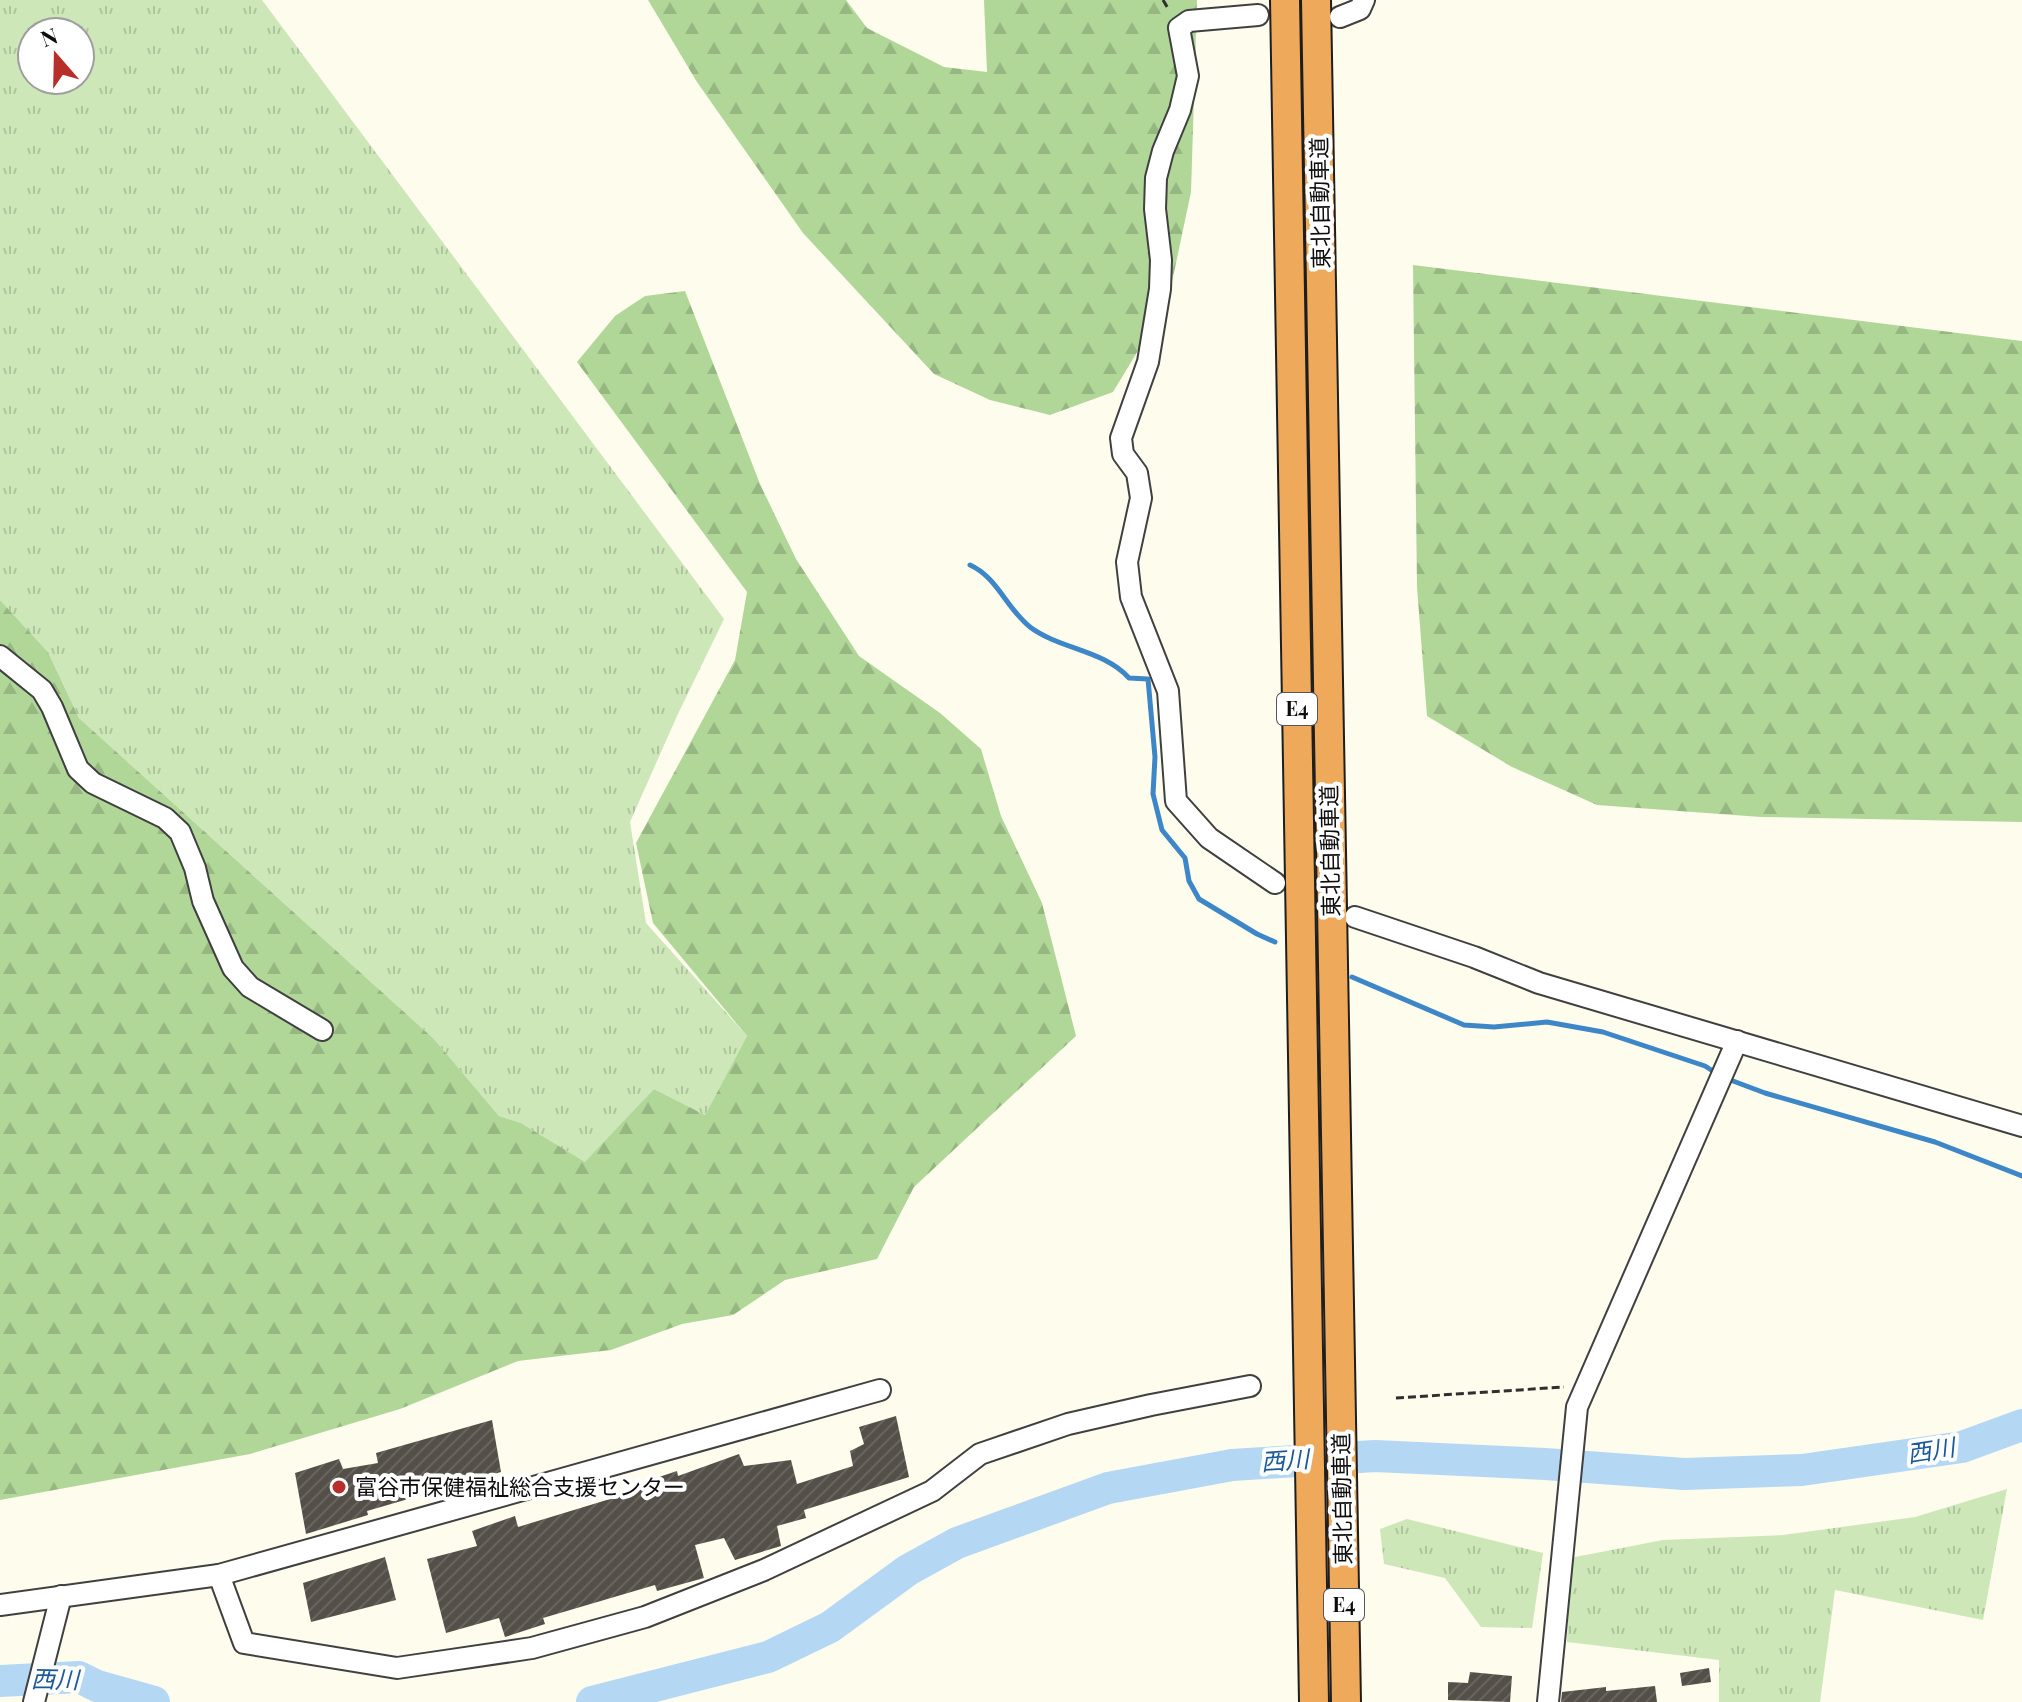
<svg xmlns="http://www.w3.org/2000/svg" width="2022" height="1702" font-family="'Playfair Display','Noto Sans JP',serif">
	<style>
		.grass { fill: url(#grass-tufts); fill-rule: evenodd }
		.forest { fill: url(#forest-firs) }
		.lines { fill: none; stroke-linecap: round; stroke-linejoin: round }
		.stream { stroke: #3d87c8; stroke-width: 5 }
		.river { stroke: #b4d7f4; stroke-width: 32 }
		.building { fill: url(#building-hatch) }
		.minor-casing { stroke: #404040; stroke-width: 24 }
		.highway-casing { stroke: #1e1e1e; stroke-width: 32 }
		.path { stroke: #2f2f2f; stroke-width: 3; stroke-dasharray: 8 4; stroke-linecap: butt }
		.minor { stroke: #fff; stroke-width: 20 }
		.highway { stroke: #efa95b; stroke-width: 28 }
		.poi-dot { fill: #b82e2a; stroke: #fff; stroke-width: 3 }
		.labels { text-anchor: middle; stroke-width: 8; stroke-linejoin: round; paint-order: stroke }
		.shield { fill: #fff; stroke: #565656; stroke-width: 2 }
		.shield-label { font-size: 20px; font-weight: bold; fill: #0d0d0d }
		.street-label { font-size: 22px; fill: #0d0d0d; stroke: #fff }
		.poi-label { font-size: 22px; fill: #0d0d0d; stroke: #fff; text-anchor: start }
		.water-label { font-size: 24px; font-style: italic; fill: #1b599a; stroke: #fff }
	</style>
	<defs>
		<pattern id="grass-tufts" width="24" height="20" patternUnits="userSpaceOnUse" patternTransform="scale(2)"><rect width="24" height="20" fill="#cde7b8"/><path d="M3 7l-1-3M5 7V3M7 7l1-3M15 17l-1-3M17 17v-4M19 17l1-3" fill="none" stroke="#afc59d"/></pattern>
		<pattern id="forest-firs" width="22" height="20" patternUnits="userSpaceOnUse" patternTransform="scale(2)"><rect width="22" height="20" fill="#b0d798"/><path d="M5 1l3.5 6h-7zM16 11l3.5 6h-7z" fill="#96b782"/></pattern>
		<pattern id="building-hatch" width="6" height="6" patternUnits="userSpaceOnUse" patternTransform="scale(2)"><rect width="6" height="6" fill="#554f49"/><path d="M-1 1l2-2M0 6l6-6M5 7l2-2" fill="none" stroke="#68645f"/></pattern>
	</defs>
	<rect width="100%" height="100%" fill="#fefced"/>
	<!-- grass -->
	<g class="grass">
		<path d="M0,0H262L724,619L677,716L630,822L646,923L747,1036L705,1115L654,1089L586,1163L521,1123L499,1116L434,1039L79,718L48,652L0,600ZM32,32H80V80H32Z"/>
		<path d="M2007,1489L1983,1620L1835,1590L1820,1702H1719V1660L1567,1642L1570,1558L1663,1540L1783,1535L1915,1517Z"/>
		<path d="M1407,1519L1543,1553L1532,1628L1481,1627L1445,1578L1384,1564L1380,1529Z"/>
	</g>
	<!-- forest -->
	<g class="forest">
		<path d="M648,0H846L867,28L944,67L987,72L984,0H1197L1191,192L1168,301L1113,392L1050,415L990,400L934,374L803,233L697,82Z"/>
		<path d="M1413,265L2022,341V822L1761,817L1597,805L1512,767L1427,716L1417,587Z"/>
		<path d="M685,291L760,484L796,559L859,656L940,713L981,749L1001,816L1042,903L1076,1036L914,1187L877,1259L785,1280L733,1315L682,1324L611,1350L518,1361L400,1409L250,1454L0,1500V600L48,652L79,718L434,1039L499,1116L521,1123L585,1162L654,1089L705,1115L747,1036L653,923L636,843L735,660L747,592L577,362L615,316L645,296Z"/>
	</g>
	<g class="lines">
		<!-- stream -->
		<g class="stream">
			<path d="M970,565C997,577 1007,609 1030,627C1059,649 1104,650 1129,678L1148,679L1155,757L1153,794L1162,830L1185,858L1189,881L1199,899L1257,934L1275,942"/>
			<path d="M1352,977L1464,1025L1494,1027L1547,1022L1603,1032L1705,1066L1716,1073"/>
			<path d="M1725,1078L1765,1093L1935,1142L2022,1176"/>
		</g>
		<!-- river -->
		<g class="river">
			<path d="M0,1681L79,1677L97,1686L154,1702"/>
			<path d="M592,1702L768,1657L830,1627L908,1570L957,1543L1108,1488L1232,1465L1375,1456L1545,1464L1684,1474L1802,1470L1962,1447L2022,1425"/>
		</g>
	</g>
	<!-- building -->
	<g class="building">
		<path d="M896,1416L909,1477L804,1510L806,1518L777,1526L781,1546L735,1560L724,1538L695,1545L704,1578L657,1591L655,1585L543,1618L545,1624L505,1637L499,1618L446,1633L427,1559L477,1546L472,1531L515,1516L518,1527L633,1492L632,1486L677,1471L678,1476L739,1454L744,1466L791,1460L797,1484L853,1466L850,1451L864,1444L859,1427Z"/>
		<path d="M492,1420L501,1472L367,1511L368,1515L306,1534L295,1473L339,1459L343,1469L378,1463L376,1453Z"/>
		<path d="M385,1557L396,1600L311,1622L303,1583Z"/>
		<path d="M1709,1668L1711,1682L1682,1686L1680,1673Z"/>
		<path d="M1470,1672L1512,1676L1510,1702L1448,1700V1682L1468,1683Z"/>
		<path d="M1655,1686L1657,1702H1561L1562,1692L1606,1687V1691Z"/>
	</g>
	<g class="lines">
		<!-- minor casing -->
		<g class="minor-casing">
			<g id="minor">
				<path d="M1258,15L1189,21L1179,28L1188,76L1180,110L1163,151L1156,178L1155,209L1161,260L1160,289L1148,362L1121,438L1123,454L1137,473L1141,498L1127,562L1131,597L1168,691L1176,801L1209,838L1275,883"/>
				<path d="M1340,17L1360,9L1364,0"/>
				<path d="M0,656L42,690L52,707L78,769L93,783L165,818L180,832L195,868L203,901L233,968L250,987L322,1030"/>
				<path d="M1355,917L1474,957L1539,983L2022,1126"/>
				<path d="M219,1575L244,1643L397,1668L532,1648L645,1617L764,1570L932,1491L980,1454L1068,1424L1151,1405L1250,1386"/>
				<path d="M0,1605L219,1575L880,1390"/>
				<path d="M34,1702L61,1596"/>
				<path d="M1548,1702L1577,1407L1737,1041"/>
			</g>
		</g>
		<!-- highway casing -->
		<g class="highway-casing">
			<g id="highway">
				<path d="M1285,0L1314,1702"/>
				<path d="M1316,0L1346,1702"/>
			</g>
		</g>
		<!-- path -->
		<g class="path">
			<path d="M1163,0L1169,10"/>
			<path d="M1396,1398L1564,1387"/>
		</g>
		<!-- minor -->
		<use href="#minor" class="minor"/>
		<!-- highway -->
		<use href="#highway" class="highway"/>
	</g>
	<!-- markers -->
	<circle class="poi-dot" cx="339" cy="1487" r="8"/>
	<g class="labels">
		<!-- shield labels -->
		<g class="shield">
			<rect x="1277" y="693" width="40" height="32" rx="6"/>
			<rect x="1324" y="1589" width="40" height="32" rx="6"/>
		</g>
		<g class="shield-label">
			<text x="1297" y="716">E4</text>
			<text x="1344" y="1612">E4</text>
		</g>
		<!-- street labels -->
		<g class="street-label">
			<text transform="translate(1320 203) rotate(-91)" y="8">東北自動車道</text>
			<text transform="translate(1330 851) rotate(-91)" y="8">東北自動車道</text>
			<text transform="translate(1342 1499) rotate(-91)" y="8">東北自動車道</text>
		</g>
		<!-- poi labels -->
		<g class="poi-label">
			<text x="355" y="1495">富谷市保健福祉総合支援センター</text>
		</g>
		<!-- water labels -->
		<g class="water-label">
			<text transform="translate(1931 1451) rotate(-9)" y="8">西川</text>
			<text transform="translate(1285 1461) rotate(-4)" y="8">西川</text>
			<text transform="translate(55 1680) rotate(1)" y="8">西川</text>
		</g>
	</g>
	<!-- north arrow -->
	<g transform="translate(56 56) rotate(340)"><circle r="38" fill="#ffffff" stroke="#9e9e9e" stroke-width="2"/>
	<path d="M0-6L14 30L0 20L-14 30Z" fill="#b82e2a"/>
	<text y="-12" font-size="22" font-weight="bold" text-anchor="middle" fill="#0d0d0d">N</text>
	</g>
</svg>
